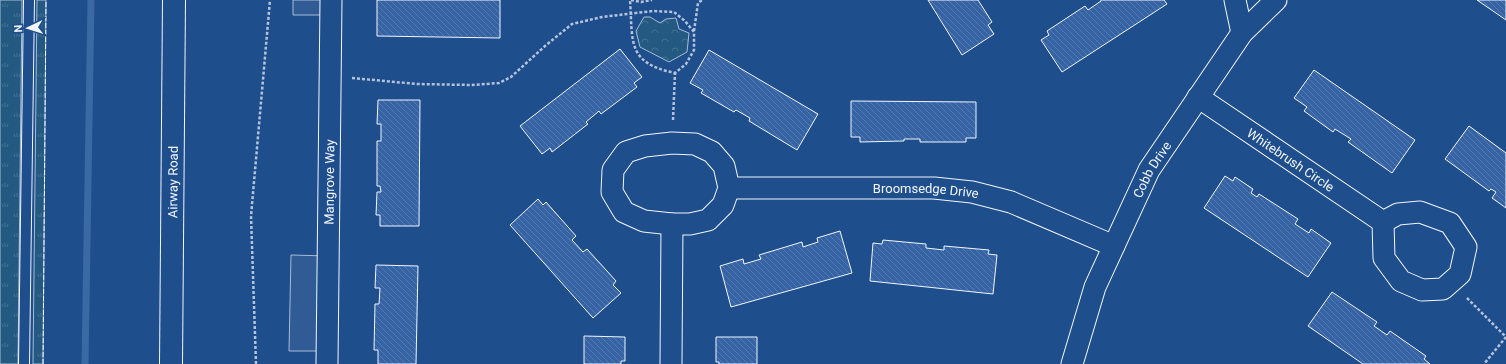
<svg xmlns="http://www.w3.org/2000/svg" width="1506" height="364" font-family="Roboto,sans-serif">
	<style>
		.grass { fill: url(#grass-tufts); stroke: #a8bbd7 }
		.forest { fill: url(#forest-crowns); stroke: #a8bbd7 }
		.parking { fill: #305b95; stroke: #a8bbd7 }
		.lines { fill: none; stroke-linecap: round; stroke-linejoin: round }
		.stream { stroke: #3b69a3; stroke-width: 7 }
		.building { fill: url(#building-back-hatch); stroke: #f2f6ff }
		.service-casing { stroke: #f2f6ff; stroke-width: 12 }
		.minor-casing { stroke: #f2f6ff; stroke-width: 23 }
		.primary-casing { stroke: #f2f6ff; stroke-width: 24 }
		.path { stroke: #b3c4dc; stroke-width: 2.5; stroke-dasharray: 3 2; stroke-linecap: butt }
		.service { stroke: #1f4e8c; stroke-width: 10 }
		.minor { stroke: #1f4e8c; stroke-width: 21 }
		.primary { stroke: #1f4e8c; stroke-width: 22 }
		.fence { stroke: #f2f6ff; stroke-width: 1; stroke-dasharray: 5 2; stroke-linecap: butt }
		.labels { text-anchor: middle; stroke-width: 3; stroke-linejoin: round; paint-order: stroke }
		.street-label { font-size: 13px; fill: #f2f6ff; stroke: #1f4e8c }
	</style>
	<defs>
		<pattern id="grass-tufts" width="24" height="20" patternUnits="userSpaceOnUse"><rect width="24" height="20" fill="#245a82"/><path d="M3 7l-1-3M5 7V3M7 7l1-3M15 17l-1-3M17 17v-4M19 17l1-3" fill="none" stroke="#447295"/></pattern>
		<pattern id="forest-crowns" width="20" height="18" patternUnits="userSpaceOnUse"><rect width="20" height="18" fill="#245a82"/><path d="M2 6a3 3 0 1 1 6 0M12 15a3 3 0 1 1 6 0" fill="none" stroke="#447295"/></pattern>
		<pattern id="building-back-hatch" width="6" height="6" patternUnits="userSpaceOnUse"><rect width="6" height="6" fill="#3563a3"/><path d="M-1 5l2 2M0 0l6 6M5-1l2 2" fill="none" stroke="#537ab1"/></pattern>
	</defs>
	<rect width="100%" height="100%" fill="#1f4e8c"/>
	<!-- grass -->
	<g class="grass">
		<path d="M0,0H22L18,364H0Z"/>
		<path d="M37,0H46L43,364H33Z"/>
	</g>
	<!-- forest -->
	<path class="forest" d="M644,17H650L660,23L666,19L676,18L679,29L689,33L687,52L669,62L640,47L636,31Z"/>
	<!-- parking -->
	<g class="parking">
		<path d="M293,0H331L330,15H293Z"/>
		<path d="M291,255L328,256L327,351H289Z"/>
	</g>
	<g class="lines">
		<!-- stream -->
		<path class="stream" d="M85,364L91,0"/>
	</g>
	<!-- building -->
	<g class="building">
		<path d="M377,0H500V38L377,36Z"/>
		<path d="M928,0H978L992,22L988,25L994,34L962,55Z"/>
		<path d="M1101,0H1164L1167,4L1062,72L1041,40L1049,35L1047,31L1085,6L1088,10L1101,1Z"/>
		<path d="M1477,0H1506V20Z"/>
		<path d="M620,49L642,77L634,83L637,87L601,114L599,111L586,122L588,124L552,152L550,148L542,154L520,126Z"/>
		<path d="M709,50L818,114L797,150L749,121L750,118L736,110L734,112L701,93L703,90L690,83Z"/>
		<path d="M1314,70L1415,140L1392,173L1348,142L1351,139L1335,129L1333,132L1304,111L1307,107L1294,98Z"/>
		<path d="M378,100H420L419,226H380V215H376L377,192H381L380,186H377V141H381V124H377Z"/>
		<path d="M851,101L976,102V138H966V142H920V139H904V141L860,142V137H851Z"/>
		<path d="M1469,126L1506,153V208L1492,198L1496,192L1491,189L1489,191L1445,159Z"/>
		<path d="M1225,176L1233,181L1235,177L1253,189L1251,193L1257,197L1259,194L1298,219L1295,224L1309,233L1311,229L1331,243L1308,277L1204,208Z"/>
		<path d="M538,199L543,205L546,202L576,236L572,240L583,252L587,249L616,281L613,285L621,293L593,318L510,225Z"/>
		<path d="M840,231L852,273L731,307L720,266L743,259L744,264L761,259L759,255L802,242L803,247L818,242L817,238Z"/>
		<path d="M883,240L926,244V248L944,250V246L989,250L988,254L997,255L993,294L870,281L873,243L882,244Z"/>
		<path d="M376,265L418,266L416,364H378V350H374L375,304H379L380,288H375Z"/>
		<path d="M1332,292L1377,322L1374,326L1387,335L1390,331L1426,356L1424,359L1430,364H1363L1308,326Z"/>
		<path d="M584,336L625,337V361H621V364H584Z"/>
		<path d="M716,337H757V364H719V362H716Z"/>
	</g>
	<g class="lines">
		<!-- service casing -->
		<g class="service-casing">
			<path id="service" d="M24,364L29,0"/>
		</g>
		<!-- minor casing -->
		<g class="minor-casing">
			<g id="minor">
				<path d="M1235,0L1242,33"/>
				<path id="s1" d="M1198,97L1383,222L1384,258L1401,281L1422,290L1443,289L1460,274L1466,247L1450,223L1420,212L1398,214L1383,222"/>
				<path d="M672,143L695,144L712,152L724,166L729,188L723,205L708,220L690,224H672L644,221L624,212L612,192L613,170L626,152L645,146Z"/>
				<path id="s2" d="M729,188H934L972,192L1011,202L1114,246"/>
				<path id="s3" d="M327,364L331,0"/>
				<path d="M671,364L672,224"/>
				<path id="s4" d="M1072,364L1095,287L1149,170L1242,33L1276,0"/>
			</g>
		</g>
		<!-- primary casing -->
		<g class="primary-casing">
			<g id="primary">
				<path id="s5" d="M171,364L174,0"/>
			</g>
		</g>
		<!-- path -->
		<g class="path">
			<path d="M631,0L641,2L652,0"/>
			<path d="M694,31L698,3L702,0"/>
			<path d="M352,78L417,84L472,85L499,83L511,77L545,46L572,24L602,17L653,11L674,12L685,21L694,32V50L686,64L675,73C626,63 633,41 630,0"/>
			<path d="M673,120L675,73"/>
			<path d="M1467,298L1506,337L1484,364"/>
			<path d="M256,364L251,216L270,0"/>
		</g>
		<!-- service -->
		<use href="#service" class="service"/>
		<!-- minor -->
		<use href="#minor" class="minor"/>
		<!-- primary -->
		<use href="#primary" class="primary"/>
		<!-- fence -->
		<path class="fence" d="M43,364L46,0"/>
	</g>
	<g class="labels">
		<!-- street labels -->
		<g class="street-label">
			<text dy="5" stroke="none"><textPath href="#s1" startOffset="112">Whitebrush Circle</textPath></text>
			<text dy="5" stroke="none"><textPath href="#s4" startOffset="211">Cobb Drive</textPath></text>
			<text dy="5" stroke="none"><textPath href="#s5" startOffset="182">Airway Road</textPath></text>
			<text dy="5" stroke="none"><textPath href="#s3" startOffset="182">Mangrove Way</textPath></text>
			<text dy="5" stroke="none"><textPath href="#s2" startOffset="197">Broomsedge Drive</textPath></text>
		</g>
	</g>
	<!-- north arrow -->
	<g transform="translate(28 28) rotate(266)" stroke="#1f4e8c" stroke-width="3" paint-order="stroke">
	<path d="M0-3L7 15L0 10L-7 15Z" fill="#f2f6ff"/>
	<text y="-6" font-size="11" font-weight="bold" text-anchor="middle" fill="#f2f6ff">N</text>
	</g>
</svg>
